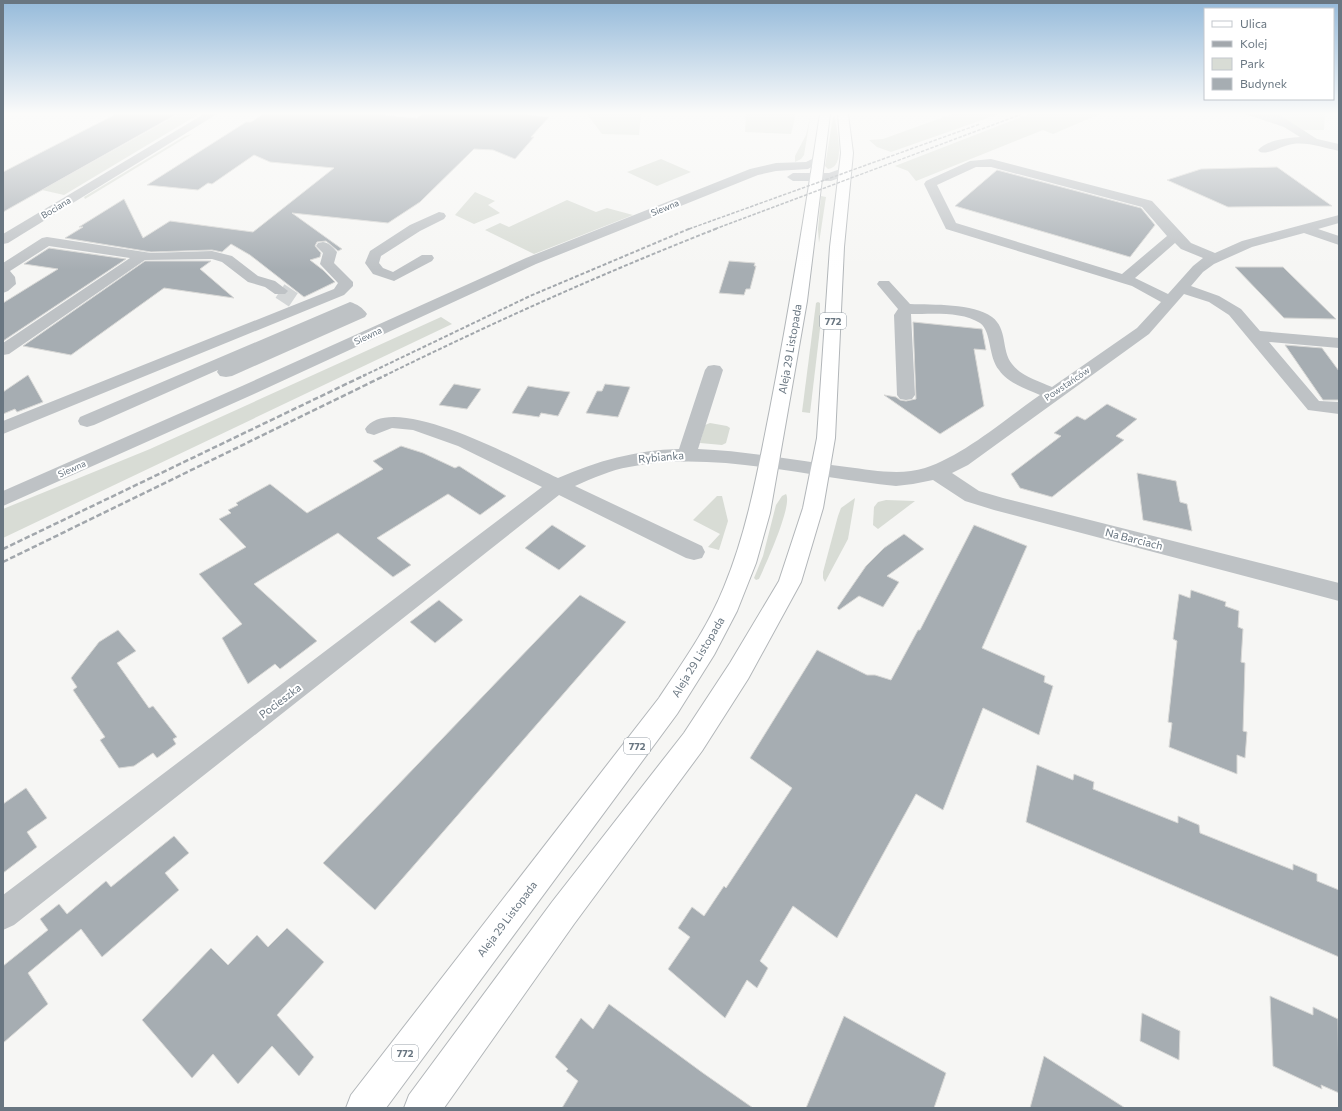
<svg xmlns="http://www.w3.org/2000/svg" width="1342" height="1111" font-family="Commissioner,sans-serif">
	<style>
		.green { fill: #d8dcd5 }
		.building { fill: #a6adb2; stroke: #d8d8d6 }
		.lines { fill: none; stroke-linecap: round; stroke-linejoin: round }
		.minor-tunnel { stroke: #d3d6d7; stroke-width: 16; stroke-dasharray: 16 8; stroke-linecap: butt }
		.major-casing { stroke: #b2b6b9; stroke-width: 2 }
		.minor { fill: #bec2c5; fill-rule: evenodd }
		.major { fill: #fff; fill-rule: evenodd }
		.rail-far2 { stroke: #a2a7ac; stroke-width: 1.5; stroke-dasharray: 3.5 1.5; stroke-linecap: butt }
		.rail-far1 { stroke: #a2a7ac; stroke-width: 2; stroke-dasharray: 4 2; stroke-linecap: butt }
		.rail { stroke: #a2a7ac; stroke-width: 2.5; stroke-dasharray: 5.5 2.5; stroke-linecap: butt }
		.labels { text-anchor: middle; stroke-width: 4; stroke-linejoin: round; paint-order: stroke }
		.far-street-label { font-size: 9px; fill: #697681; stroke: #fff }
		.shield { fill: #fff; stroke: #969fa7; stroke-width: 1 }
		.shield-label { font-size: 10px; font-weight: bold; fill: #697681 }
		.street-label { font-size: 11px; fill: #697681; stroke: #fff }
	</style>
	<rect width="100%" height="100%" fill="#f6f6f4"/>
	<!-- green -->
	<g class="green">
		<path d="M179,114H199L64,195L42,190Z"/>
		<path d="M587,114H641L639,135L602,134Z"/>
		<path d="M746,114H796L791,134L745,132Z"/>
		<path d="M811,114L804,155L801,159L795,162V156L806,135Z"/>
		<path d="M952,114H999L891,152L877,147L869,140L883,139Z"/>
		<path d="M1029,114H1100L1053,134L1043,130L916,181L908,171L895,166Z"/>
		<path d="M1274,114H1325L1324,130H1300Z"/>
		<path d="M833,117H835C836,129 847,167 828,169L825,166Z"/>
		<path d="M192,134L85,199L84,197L185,136Z"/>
		<path d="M661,159L691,172L657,186L627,172Z"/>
		<path d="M475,192L495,201L488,205L500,213L474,224L455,215Z"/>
		<path d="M821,196L826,197L819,243L818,229Z"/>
		<path d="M567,200L596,212L607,208L633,215L534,254L485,230L500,223L509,227Z"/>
		<path d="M818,302L820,303V329L810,413L802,412L816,303Z"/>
		<path d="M441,317L452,324L3,538V509L150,449Z"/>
		<path d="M710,423L727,426L730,428L726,443L722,445L700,443L705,425Z"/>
		<path d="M786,494C793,505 765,566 759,579L756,580L754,578L763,556L776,505L782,496Z"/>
		<path d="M717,496H722L728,521L719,550L708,547L720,534L693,520Z"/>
		<path d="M855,498L848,539L825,582L823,578V572L838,516L841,508Z"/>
		<path d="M886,500L915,501L878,529L873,525L874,507L878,502Z"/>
	</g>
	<!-- building -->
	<g class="building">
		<path d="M116,114H177L3,212V172Z"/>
		<path d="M263,114H372L417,118L422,114H519L549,117L531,137H534L515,159L493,150L474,149L420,202L388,223L292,213L342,249L338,251L326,241L317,242L315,246L321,253L320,257L310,260L323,270L335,282L304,297L250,255L231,244L222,252L212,250L151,252L65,238L83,227H79L124,199L143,238L170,221L253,232L334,168L270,162L254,155L212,184L208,183L198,190L147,185L246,122H251Z"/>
		<path d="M1277,167L1332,206L1228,207L1167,180L1201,169Z"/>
		<path d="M997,170L1141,208L1155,225L1130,257L955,206Z"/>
		<path d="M49,248L126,259L3,341V303L58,269L24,264Z"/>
		<path d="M145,261H211L200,269L234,298L164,288L71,355L23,346Z"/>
		<path d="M729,261L755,263L754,266H756L750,289H746L744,295L719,293Z"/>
		<path d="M1235,267H1283L1336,319L1284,318Z"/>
		<path d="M913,322L982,329L986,350L974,349L984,406L940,434L884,395L896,397L900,400L906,401L916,399Z"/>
		<path d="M1285,345L1322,348L1339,371V400H1323Z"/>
		<path d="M28,375L43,402L17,412L15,409L3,414V392Z"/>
		<path d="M454,384L481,389L467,409L439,405Z"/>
		<path d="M605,384L630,387L618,417L586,413L597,391H602Z"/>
		<path d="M528,386L540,388L570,392L558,416L541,413L539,417L512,413Z"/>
		<path d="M1107,404L1137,419L1116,436L1124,440L1052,497L1020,488L1011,474L1061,436L1054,433L1077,416L1085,420Z"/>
		<path d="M401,446L423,453L455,468L459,466L506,496L480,515L448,494L377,538L411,565L393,577L338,533L254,584L317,641L280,669L275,664L248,684L222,638L242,624L199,574L246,547L219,519L231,513L228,510L238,505L236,503L270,484L307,513L383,469L373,461Z"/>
		<path d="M1137,473L1176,481L1180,502L1187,504L1192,531L1143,520Z"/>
		<path d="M552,525L586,546L559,570L525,548Z"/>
		<path d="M974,525L1027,546L982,648L1045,676L1044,682L1053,686L1039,735L983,708L943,810L916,794L837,938L793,906L760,961L768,968L757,988L747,980L725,1018L668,969L690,937L678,928L692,907L704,916L724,886L726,888L792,788L750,758L817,650L867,675H875L891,680L918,630H920Z"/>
		<path d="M904,534L924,549L887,576L899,582L883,607L859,596L839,610L837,608L866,566L884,548Z"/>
		<path d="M1191,590L1226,602L1225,606L1239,611L1238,627L1243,629L1241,662L1245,663L1243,731L1247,732L1245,758L1237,755V774L1169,747L1172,723L1168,722L1177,641L1173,639L1179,594L1190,598Z"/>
		<path d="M580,595L626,622L375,910L323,863Z"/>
		<path d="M439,600L463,620L435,643L410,622Z"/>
		<path d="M118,630L136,651L117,663L149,708L153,706L177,737L173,739L176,744L157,758L153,753L134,766L119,768L100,740L105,737L73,690L77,687L71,678L99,642Z"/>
		<path d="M1037,765L1073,780L1074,774L1094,782L1093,789L1178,823V816L1199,825L1200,833L1293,870V864L1317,874V881L1339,890V957L1026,822Z"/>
		<path d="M26,788L47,818L27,832L37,847L3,873V804Z"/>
		<path d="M174,836L189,853L165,873L179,890L102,957L81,929L28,973L48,1004L3,1043V966L48,930L40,919L59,904L67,914L106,881L111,887Z"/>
		<path d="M287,928L324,962L277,1015L314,1057L299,1076L272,1046L238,1084L213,1054L192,1078L142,1020L211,948L228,965L257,935L268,947Z"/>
		<path d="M1270,996L1313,1015V1007L1338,1019L1339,1093L1321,1085L1322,1089L1273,1066Z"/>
		<path d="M609,1004L703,1073L753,1108H562L578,1081L566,1071L568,1069L555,1057L581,1018L593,1029Z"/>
		<path d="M1142,1013L1180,1031L1179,1060L1140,1041Z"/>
		<path d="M844,1016L946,1073L934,1108H806Z"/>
		<path d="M1044,1056L1125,1108H1030Z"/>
	</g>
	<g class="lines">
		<!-- minor-tunnel -->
		<path class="minor-tunnel" d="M280,291L295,301"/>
		<!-- major casing -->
		<g class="major-casing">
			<g id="major">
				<path d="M820,114H830L807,301L770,513L756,563L737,611L714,655L677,714L386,1108H346L351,1095L659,698C683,662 708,627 724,587C748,529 758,469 770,409C789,311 805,213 820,114Z"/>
				<path d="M838,114H848L853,153L844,247L835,438L823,508L801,582L748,679L702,751L574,924L444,1108H404L409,1095L552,902L684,733L730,663L779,581L803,508L817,438L830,247L841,153Z"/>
			</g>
		</g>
		<!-- minor -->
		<g class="minor">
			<path d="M204,114H217L8,243L3,244V234Z"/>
			<path d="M1245,114H1278L1317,139L1339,144V151C1324,148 1309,142 1293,144C1282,145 1270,155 1260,152L1258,150C1266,140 1288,138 1300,137L1284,127Z"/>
			<path d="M818,156L824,160L808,169L776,171L758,175L536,264L254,394L3,506V491L242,386L526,258L750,169L776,163L806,162Z"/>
			<path d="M991,159L1152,201L1191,243L1215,253L1242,241L1339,215V223L1318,229L1339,236V245L1304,233L1252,247L1214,264L1203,272L1191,286L1219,296L1241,309L1260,331L1339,338V348L1269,342L1319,401L1339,402V414L1308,410L1229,315L1209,302L1184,294L1149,334L968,465L952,473L979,491L1003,498L1339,583V601L994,510L965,501L933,480L913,484L896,486C811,478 714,450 629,467C611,470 593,478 575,486L702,546L705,552L702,558L694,560L686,558L559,495L14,925L3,930V895L542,487L458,446L413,430L392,428L374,435L367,433L365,429C391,388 525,463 558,478C597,461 636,450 679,449L705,370L708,366L714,365L720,366L723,370L698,449C748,451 797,461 847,467C872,470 900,476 925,468C963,456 1007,418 1040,395C1026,389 1008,383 999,370C988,357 992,332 980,323C962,311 931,314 911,314L915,395L912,399L906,400L900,399L897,395L894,315L898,309L877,284L879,281H889L910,304C933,305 973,303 992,317C1008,329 1001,350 1012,364C1021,376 1039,381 1052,387L1137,328L1161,302L1132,286L946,229L924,184L926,181L970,161ZM976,167H991L1142,207L1167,236L1122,274L956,223L937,185ZM1175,243L1181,249L1203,258L1193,266L1168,294L1135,278Z"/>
			<path d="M846,167L852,171L850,174L831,181H793L787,177L793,173H829Z"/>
			<path d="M439,212L444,213L446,216L444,219L420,231L381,256L379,263L383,268L393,272L422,255H432L434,258L432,261L394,281L373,274L365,263L370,251L410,225Z"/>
			<path d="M47,237L151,253L212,251L232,256L258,276L275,281L288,291L285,294H275L265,287L248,282L222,262L212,259L145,260L9,354L3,355V343L130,258L49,246L10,271L15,277L16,284L8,291L3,293V263L42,238Z"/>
			<path d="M323,242C329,243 333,247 337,252L334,263L353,282V286L344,295L3,434V421L334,289L338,283L320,264L323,253L316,246L318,243Z"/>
			<path d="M350,302C357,304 363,308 367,314L365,317L232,376L226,377L220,376L217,372L218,370L94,425L87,427L80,425L78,421L80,417Z"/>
		</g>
		<!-- major -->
		<use href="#major" class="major"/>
		<!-- rail-far2 -->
		<g class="rail-far2">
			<path d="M689,229L980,124"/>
			<path d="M715,229L1022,114"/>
		</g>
		<!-- rail-far1 -->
		<g class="rail-far1">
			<path d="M363,376L530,296L691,228"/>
			<path d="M384,376C494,322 603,273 718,228"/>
		</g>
		<!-- rail -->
		<g class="rail">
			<path d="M3,549L365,375"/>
			<path d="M3,562L386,375"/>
		</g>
	</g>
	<!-- sky -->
	<linearGradient id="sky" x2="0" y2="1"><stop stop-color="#95bada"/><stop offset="0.42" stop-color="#fbfbfa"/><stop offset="1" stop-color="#fbfbfa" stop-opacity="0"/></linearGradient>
	<rect width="1342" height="270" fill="url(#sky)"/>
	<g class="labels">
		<!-- far-street labels -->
		<g class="far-street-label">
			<text transform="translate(56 208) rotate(-31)" y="3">Bociana</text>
			<text transform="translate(665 208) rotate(-22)" y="3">Siewna</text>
			<text transform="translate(368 336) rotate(-25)" y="3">Siewna</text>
			<text transform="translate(1067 384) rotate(-34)" y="3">Powstańców</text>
			<text transform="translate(72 469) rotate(-24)" y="3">Siewna</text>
		</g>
		<!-- shield labels -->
		<g class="shield">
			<rect x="820" y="313" width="26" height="16" rx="3"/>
			<rect x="624" y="738" width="26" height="16" rx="3"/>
			<rect x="392" y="1045" width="26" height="16" rx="3"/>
		</g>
		<g class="shield-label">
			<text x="833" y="325">772</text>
			<text x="637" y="750">772</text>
			<text x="405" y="1057">772</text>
		</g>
		<!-- street labels -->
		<g class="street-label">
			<text transform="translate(790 349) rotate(-80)" y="4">Aleja 29 Listopada</text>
			<text transform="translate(661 457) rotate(-5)" y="4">Rybianka</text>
			<text transform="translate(1134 539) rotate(14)" y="4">Na Barciach</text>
			<text transform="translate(698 657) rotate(-59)" y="4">Aleja 29 Listopada</text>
			<text transform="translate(280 701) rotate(-37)" y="4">Pocieszka</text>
			<text transform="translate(507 919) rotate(-53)" y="4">Aleja 29 Listopada</text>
		</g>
	</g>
	<!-- border -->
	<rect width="1342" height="1111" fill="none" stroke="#697681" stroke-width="8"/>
	<!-- legend -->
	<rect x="1204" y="8" width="130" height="92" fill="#ffffff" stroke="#c3c8cd"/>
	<rect x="1212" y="21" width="20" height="6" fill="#ffffff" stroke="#c3c8cd"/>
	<text x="1240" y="28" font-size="12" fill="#697681">Ulica</text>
	<rect x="1212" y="41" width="20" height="6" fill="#a2a7ac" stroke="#c3c8cd"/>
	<text x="1240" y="48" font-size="12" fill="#697681">Kolej</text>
	<rect x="1212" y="58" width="20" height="12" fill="#d8dcd5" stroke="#c3c8cd"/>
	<text x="1240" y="68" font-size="12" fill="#697681">Park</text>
	<rect x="1212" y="78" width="20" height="12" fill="#a6adb2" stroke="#c3c8cd"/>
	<text x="1240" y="88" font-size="12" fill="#697681">Budynek</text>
</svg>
